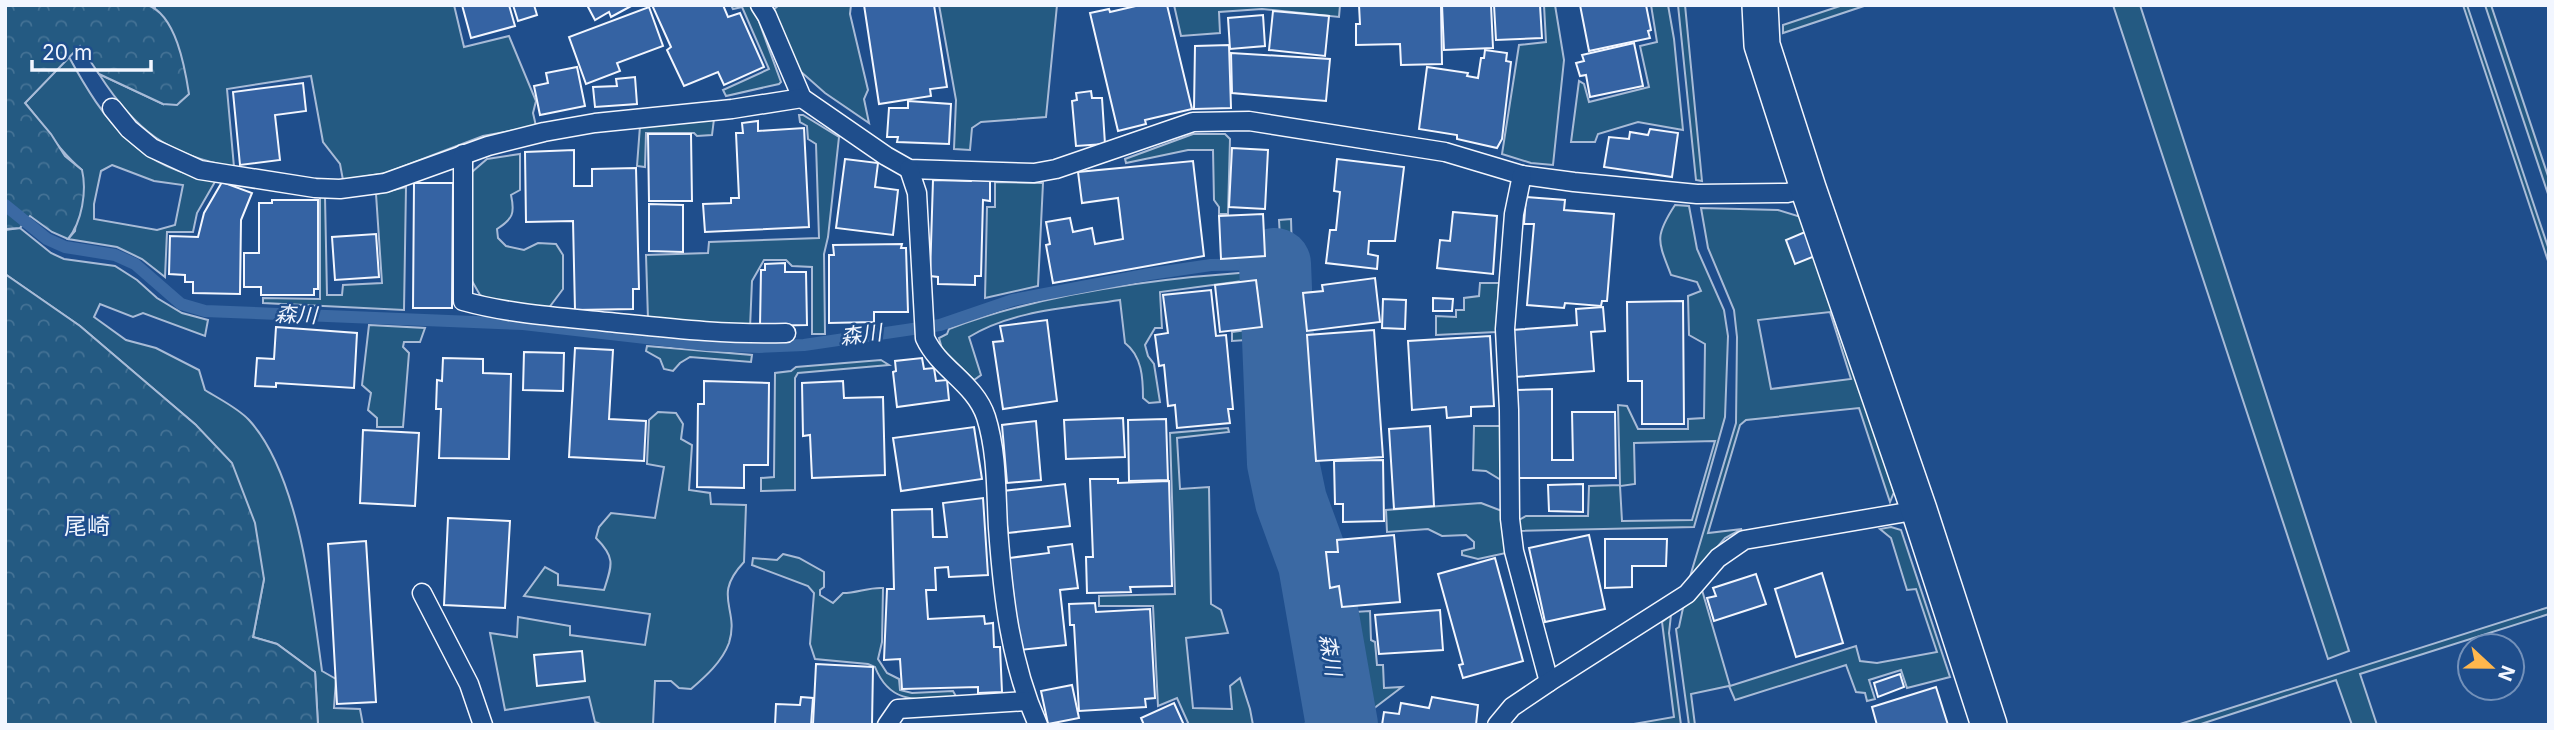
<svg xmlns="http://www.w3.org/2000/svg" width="2554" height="730" font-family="Inter,'Noto Sans JP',sans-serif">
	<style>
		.green { fill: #245a82; stroke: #a8bbd7; stroke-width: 2; fill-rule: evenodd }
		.forest { fill: url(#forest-crowns); stroke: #a8bbd7; stroke-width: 2 }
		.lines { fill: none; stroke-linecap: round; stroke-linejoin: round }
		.stream { stroke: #3b69a3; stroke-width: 12 }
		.river { stroke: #3b69a3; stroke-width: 72 }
		.building { fill: #3563a3; stroke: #f2f6ff; stroke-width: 2 }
		.service-casing { stroke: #f2f6ff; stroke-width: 21 }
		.minor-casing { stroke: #f2f6ff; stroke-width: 38 }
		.service { stroke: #1f4e8c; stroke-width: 18 }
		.minor { stroke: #1f4e8c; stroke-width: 35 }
		.labels { text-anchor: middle; stroke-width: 5; stroke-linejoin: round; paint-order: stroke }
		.water-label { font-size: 21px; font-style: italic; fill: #f2f6ff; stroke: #1f4e8c }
		.quarter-label { font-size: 23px; fill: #f2f6ff; stroke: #1f4e8c }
	</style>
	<defs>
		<pattern id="forest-crowns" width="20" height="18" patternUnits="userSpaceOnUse" patternTransform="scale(1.75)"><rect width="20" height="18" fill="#245a82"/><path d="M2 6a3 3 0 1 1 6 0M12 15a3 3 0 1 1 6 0" fill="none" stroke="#447295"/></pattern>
	</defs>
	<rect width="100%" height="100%" fill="#1f4e8c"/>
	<!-- green -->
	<g class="green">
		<path d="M147,5H454L464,47L509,36L536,101L533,113L536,126L483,136L386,173L343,180L340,164L323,142L311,76L227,89L234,167C167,155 135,130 99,74L163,104L155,8Z"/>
		<path d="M731,5H750L757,16L781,82L779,84L726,96L723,90L769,69L742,7L733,9Z"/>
		<path d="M779,5H851L850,14L868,90L864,99L869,123L825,93L800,71L772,11Z"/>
		<path d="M939,5H1057L1046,117L981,122L972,128L970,150L954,149L956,100Z"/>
		<path d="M1174,5H1340L1339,17L1262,9L1219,12L1220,33L1181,36Z"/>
		<path d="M1544,5H1555L1564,60L1553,165L1531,163L1502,154L1519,45L1546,42Z"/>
		<path d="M1651,5H1668L1674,39L1683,130L1638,122L1598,134L1595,142H1571L1579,81L1584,84L1589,102L1649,87L1640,46L1657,42Z"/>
		<path d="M1678,5H1685L1702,181L1696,180Z"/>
		<path d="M1843,5H1867L1783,33V25Z"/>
		<path d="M2113,5H2140L2349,651L2328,659Z"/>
		<path d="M2463,5H2467L2549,250V264Z"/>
		<path d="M2485,5H2491L2549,179V197Z"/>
		<path d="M69,57C104,121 139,170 216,180L197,213L193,232H167L165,277L142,259L117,247L68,239L75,231L82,170C60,152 44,126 25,103ZM112,165L154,181L183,185L175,225L157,230L94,219V204L101,171Z"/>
		<path d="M799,115H803L839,137L828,237L824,254L825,334H812V267L792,266L786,260H764L752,281L750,328L648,319L646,255L708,253L709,242L819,238L816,144L808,139L807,126L800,122Z"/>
		<path d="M714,119L712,135L697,136L694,133H646L645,167L637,166L640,126Z"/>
		<path d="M1193,134H1225L1230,139L1228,214H1219V207L1214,200L1213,150H1188L1126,163L1125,159Z"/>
		<path d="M520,154V190L511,195C515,213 513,219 497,229L498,238L506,246L524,250L538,243L556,244L563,255V289L548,309L494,302L480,295L472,281V172L487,159Z"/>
		<path d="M995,182L1043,183L1038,286L985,298L987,207H995Z"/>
		<path d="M406,187L404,310L263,303V298L320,299V196L325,197L327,295H342L343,285L382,283L376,194Z"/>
		<path d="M1675,205L1689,206L1697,249L1724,310L1728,336L1725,417L1694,527L1517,531V521L1526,516H1588L1589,486L1620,485L1618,405L1627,406L1638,429H1688V419L1704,418L1705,344L1689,335L1688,296L1701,291L1697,282L1671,275C1658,241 1654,237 1675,205ZM1715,441L1692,520L1622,521L1620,486L1635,484L1634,443Z"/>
		<path d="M1701,208L1778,210L1801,217L1835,309L1894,492L1890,502L1859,408L1746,420L1740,425L1708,533L1742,529L1725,538L1689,580L1736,423L1737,337L1734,310L1708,248ZM1830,312L1851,379L1771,389L1758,320Z"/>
		<path d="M1291,219L1293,289L1283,290L1279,220Z"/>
		<path d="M20,228L51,253L64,259L115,266L137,280L157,298L182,313L208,320L205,336L143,313L133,317L100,304L94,317L126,340L156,348L199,370L205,390C219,399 238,408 249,420C299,474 312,599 322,671L336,679L334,708L360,709L363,725H318L315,672L277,644L253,637L264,579L196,425L80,326L5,274V230Z"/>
		<path d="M1269,271L1276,462L1285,502L1308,564L1335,725H1298L1322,721L1304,604L1291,547L1274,507L1265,472L1258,402L1264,400L1262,339L1232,341V332L1263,328L1258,279L1160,292L1162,328H1155L1145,345L1148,356L1154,364L1160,402L1149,403L1143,398C1143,378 1142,356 1125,343L1120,300C1069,308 1013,310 969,337L981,375L974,380L942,349L939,338L947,334L949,329C1046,292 1166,277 1269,271Z"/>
		<path d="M1480,283H1499L1496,332L1436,335V316L1456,317V310H1464V298L1479,296Z"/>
		<path d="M1294,302L1298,371L1304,409L1286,411L1284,304Z"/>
		<path d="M369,325L425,328L420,342H404L403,347L409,353L403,427H377V418L368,410L371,393L362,385Z"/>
		<path d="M647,346L752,355L751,362L690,357L680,363L673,371L664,369L660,359L646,351Z"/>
		<path d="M881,360L889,365L798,373L795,378V490L761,491V478L774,477L775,373L791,371L796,367Z"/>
		<path d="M658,412L676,413L683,424L681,439L692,445L689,490L710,493L711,504L746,505L744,562C711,597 740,608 729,643C722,662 705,677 691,689L679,688L671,681H655L653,725H603L595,722L589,697L505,710L490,633L517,637L518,617L570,626V635L645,645L650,614L524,596L545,567L558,574V585L604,590C612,565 616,558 596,538L599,527L611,513L655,518L664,467L647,464L649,420Z"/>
		<path d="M1474,426H1501V480L1486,471L1473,470Z"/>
		<path d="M1228,428L1229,432L1177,438L1180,489L1209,487L1211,604L1221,610L1228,633L1186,638L1193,708L1232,709L1230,686L1240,678L1250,709L1253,725H1189L1177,698L1158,706L1153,606H1099V596L1175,594L1170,433Z"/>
		<path d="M1481,503L1502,511L1506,553L1478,559L1462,555V551L1474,548V542L1466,535L1442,536L1428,529L1387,532L1386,510Z"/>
		<path d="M1891,527L1901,530L1950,677L1907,688L1901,670L1869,680L1875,699L1867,701L1865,693L1856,692L1846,665L1735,700L1729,686L1691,694L1695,725H1689L1676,629L1679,627L1683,608L1702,590L1730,686L1856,646L1860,661L1877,663L1937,652L1916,589L1907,590L1891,538L1880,529Z"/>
		<path d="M783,554L799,558L824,572V587L820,590V595L833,603L843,593C857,593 869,587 883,588L882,642L878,659L887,673L899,679L900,690L912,693L953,691L957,698C921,699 891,707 875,667L868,664L815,659L810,644L814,593L808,586L752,565L753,558L777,560Z"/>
		<path d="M1336,597L1338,613L1370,611L1371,640L1375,642L1377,665H1383L1384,688L1402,687L1352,725H1348L1326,606L1330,605L1329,598Z"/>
		<path d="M2549,607V614L2360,674L2377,725H2352L2336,680L2198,725H2177Z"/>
		<path d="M1671,615L1669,633L1681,725H1628L1674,717L1662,622Z"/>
	</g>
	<!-- forest -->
	<g class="forest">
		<path d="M5,5H147C176,14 185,68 189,94L177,105L163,104L99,74L80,46L25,103L51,134L65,156L82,170C87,191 82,222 68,239L52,232L30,216L20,228L5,229Z"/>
		<path d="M5,274L80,326L196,425L232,463L255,523L264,579L253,637L277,644L315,672L318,725H5Z"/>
	</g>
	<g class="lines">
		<!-- stream -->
		<path class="stream" d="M5,205L47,239L65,247L115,255L135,264L181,304L205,311L523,324L707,345L759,347L804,345L940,325L1013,300L1150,274L1211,265L1275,264"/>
		<!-- river -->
		<path class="river" d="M1275,264L1283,463L1291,501L1314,564L1342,725"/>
	</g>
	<!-- building -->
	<g class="building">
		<path d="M462,5H509L515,26L471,38Z"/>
		<path d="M513,5H534L537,15L518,21Z"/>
		<path d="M587,5H633L611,17L609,12L595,20Z"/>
		<path d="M652,5H723L728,17L740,13L764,67L724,85L718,72L684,86L667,50L671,47Z"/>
		<path d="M864,5H934L947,87L930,89L931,96L879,104Z"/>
		<path d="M1140,5H1167L1192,109L1145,120L1146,124L1118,131L1090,13L1109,9L1110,12Z"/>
		<path d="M1359,5H1441L1442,64L1401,65L1400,44L1356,45V24H1360Z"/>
		<path d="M1442,5H1491L1493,48L1444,50Z"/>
		<path d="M1494,5H1540L1542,38L1496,40Z"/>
		<path d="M1580,5H1646L1651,30L1648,31L1650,38L1589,51Z"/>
		<path d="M649,7L663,46L617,63L620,71L586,84L569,37Z"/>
		<path d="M1273,11L1329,16L1325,56L1269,50Z"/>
		<path d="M1263,15L1265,46L1230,49L1228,18Z"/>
		<path d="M1634,43L1643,86L1590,97L1586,75L1580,76L1576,63L1584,61L1582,55Z"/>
		<path d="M1229,45L1231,108L1194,109L1195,46Z"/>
		<path d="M1485,50L1507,53L1506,61L1511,62L1502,139L1497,148L1457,139V135L1419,129L1427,67L1468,73L1467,76L1478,78L1481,58H1484Z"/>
		<path d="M1231,53L1330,59L1326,101L1232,93Z"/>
		<path d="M577,67L585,106L540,115L534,86L548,83L546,73Z"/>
		<path d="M635,77L637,104L595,107L593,87L617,86L616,79Z"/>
		<path d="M303,83L306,111L275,115L280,160L240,165L233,92Z"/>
		<path d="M1091,91L1092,98H1102L1105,144L1076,146L1072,101L1077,100L1076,93Z"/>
		<path d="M908,101L951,104L949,144L897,142L898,137H887L889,108H908Z"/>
		<path d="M758,121V131L804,128L809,227L705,232L703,204L731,203V198H739L736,133H743L742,123Z"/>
		<path d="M1650,129L1678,133L1672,177L1604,167L1609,137L1629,139L1630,132L1648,135Z"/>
		<path d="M648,134H691L692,201H649Z"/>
		<path d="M1232,148L1268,150L1265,209L1229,207Z"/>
		<path d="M574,150V186H592V169L636,168L639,289H633V309L575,310L573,221L526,222L525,152Z"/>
		<path d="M845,159L878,163L875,187L898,190L893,235L836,228Z"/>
		<path d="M1337,159L1404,167L1395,241H1369L1368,254L1378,256L1377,269L1326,263L1330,230H1336L1340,192L1334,191Z"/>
		<path d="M1193,161L1204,256L1053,283L1046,245L1050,244L1046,222L1070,218L1073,232L1092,228L1095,244L1123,239L1118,198L1082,203L1078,172Z"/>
		<path d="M972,178L990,179V201L983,200L981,276H975V285L938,284V277L930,276L933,180L971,181Z"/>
		<path d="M222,182L252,193L241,220L240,294L193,293V282H185V275L169,274L170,236L198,237L204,213Z"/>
		<path d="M414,183H453L452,308H413Z"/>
		<path d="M1526,197L1565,200L1564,210L1614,214L1607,301H1602L1601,306L1565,303L1564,308L1527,305L1534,224H1524Z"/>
		<path d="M272,200H318V289H314V295H261V287H244V253H259V203H272Z"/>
		<path d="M649,204L683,205V252L649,251Z"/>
		<path d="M1453,212L1497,216L1493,274L1437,268L1440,240L1450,241Z"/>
		<path d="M1263,214L1265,256L1221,259L1219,216Z"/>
		<path d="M1805,232L1815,256L1795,264L1786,240Z"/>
		<path d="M376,234L379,277L335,280L332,237Z"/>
		<path d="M902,244L901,248H906L908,312H874V322L829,323V255H834L833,245Z"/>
		<path d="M785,263V272H806L807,325L760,326L761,270H765V264Z"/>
		<path d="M1375,278L1380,322L1307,331L1303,293L1323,291L1322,285Z"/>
		<path d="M1256,280L1262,327L1220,332L1215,285Z"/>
		<path d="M1211,290L1216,336L1226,335L1233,409H1228L1230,423L1177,428L1175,405L1168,406L1164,365L1159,366L1155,335L1168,333L1163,295Z"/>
		<path d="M1433,298L1453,299L1452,311H1433Z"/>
		<path d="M1383,299L1406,300L1405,329L1382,328Z"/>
		<path d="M1683,301L1684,424H1642V381H1628L1627,302Z"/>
		<path d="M1603,307L1605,331L1591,332L1594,371L1515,377L1512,330L1577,325L1576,309Z"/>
		<path d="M1047,320L1057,401L1003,409L993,342L1003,341L1000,326Z"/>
		<path d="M276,327L357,333L354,388L276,383V387L255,386L257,358L274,359Z"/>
		<path d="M1374,330L1383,457L1316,461L1307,335Z"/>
		<path d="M1490,336L1494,406L1471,407V416L1447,418L1446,407L1412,410L1408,341Z"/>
		<path d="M575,348L613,350L609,419L646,421L644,461L569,457Z"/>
		<path d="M524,352L564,353L563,391L523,390Z"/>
		<path d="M443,358L483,359V373L511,374L509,459L439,458L441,409H436L437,380L442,381Z"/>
		<path d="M922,358L924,369L934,368L936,381L947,380L949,400L897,407L893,372L896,371L895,361Z"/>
		<path d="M704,381L769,383L768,465H744V488L697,487L698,404H704Z"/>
		<path d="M843,381L844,398L883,397L885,475L812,478L810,435L803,436L802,383Z"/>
		<path d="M1552,389V460H1573L1572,412H1615L1616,478H1518L1517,390Z"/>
		<path d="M1123,418L1125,457L1066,459L1064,420Z"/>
		<path d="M1166,419L1168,480L1129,481L1128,420Z"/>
		<path d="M1036,421L1041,480L1007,483L1002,425Z"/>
		<path d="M1430,426L1434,506L1394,509L1389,429Z"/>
		<path d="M974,427L982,479L901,491L893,438Z"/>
		<path d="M363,430L419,433L415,506L360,503Z"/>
		<path d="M1383,460L1384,521L1343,522V504H1335L1334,461Z"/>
		<path d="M1090,479H1118V483L1169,481L1172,586L1130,587L1131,592L1087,593L1086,557H1093Z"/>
		<path d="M1065,484L1070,526L1008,533L1003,491Z"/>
		<path d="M1583,484V512L1549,511L1548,485Z"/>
		<path d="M983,498L988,575L949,577L948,567L935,568L936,590H926L928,619L984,616L985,624L993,623L994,647H1000L1002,692L978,693V687L902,689L900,659L884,660L887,589H894L892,510L932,509L933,537H947L943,503Z"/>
		<path d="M448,518L510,521L505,608L444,605Z"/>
		<path d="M1394,535L1400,602L1342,607L1339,586L1330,588L1326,552H1338L1337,540Z"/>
		<path d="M1589,535L1605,609L1545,622L1529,548Z"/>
		<path d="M1605,539H1667L1666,566H1632V587L1605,588Z"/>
		<path d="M366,541L376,702L337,704L328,544Z"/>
		<path d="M1072,544L1078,588L1060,590L1066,645L1020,650L1009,558L1049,553L1048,547Z"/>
		<path d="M1495,558L1523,661L1463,678L1459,665L1463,664L1438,574Z"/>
		<path d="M1822,573L1843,643L1796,657L1775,589Z"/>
		<path d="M1756,574L1766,604L1714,621L1707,598L1716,596L1713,588Z"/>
		<path d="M1095,603L1096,612L1150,609L1155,698L1145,699L1146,707L1079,711L1074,625H1070L1069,604Z"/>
		<path d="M1440,610L1443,650L1379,654L1375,615Z"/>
		<path d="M582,651L585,681L537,686L534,655Z"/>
		<path d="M816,664L873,667L872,725L813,724Z"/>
		<path d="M1900,674L1904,687L1878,697L1874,683Z"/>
		<path d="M1072,685L1079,718L1048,724L1041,691Z"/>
		<path d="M1936,687L1948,725H1877L1872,707Z"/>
		<path d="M801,697L813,698L811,725H775L776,704L800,705Z"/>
		<path d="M1432,697L1478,705L1476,725H1382L1384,712L1399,714L1401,703L1429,708Z"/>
		<path d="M1174,703L1184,725H1144L1141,718Z"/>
	</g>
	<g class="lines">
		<!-- service casing -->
		<g class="service-casing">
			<g id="service">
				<path d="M760,5L767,16L802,98L886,156L909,169L1034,173L1056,169L1193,122L1249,121L1445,152L1522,175L1574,182L1697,194L1787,193L1808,188"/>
				<path d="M112,108L129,129L152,148L200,170L315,188L340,189L385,183L488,146L544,132L595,123L732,109L802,98"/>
				<path d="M463,154V301C510,314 559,317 608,322C667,328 726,335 786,333"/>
				<path d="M909,169L917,193L925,338C939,369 975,383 986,417C997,452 996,491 998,528C1003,596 1010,662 1038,725"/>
				<path d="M1522,175L1514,214L1505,329L1509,410L1510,519L1514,551L1549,682"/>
				<path d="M422,593L469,684L483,725"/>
				<path d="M887,725L898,709L1027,701"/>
				<path d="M1497,725L1512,707L1549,682L1687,594L1718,558L1744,540L1919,510"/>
			</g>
		</g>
		<!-- minor casing -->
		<g class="minor-casing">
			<path id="minor" d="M1760,5L1762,45L1808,188L1919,510L1989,725"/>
		</g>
		<!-- service -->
		<use href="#service" class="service"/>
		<!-- minor -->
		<use href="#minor" class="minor"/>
	</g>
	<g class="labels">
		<!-- water labels -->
		<g class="water-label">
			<text transform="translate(296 315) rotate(2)" y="7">森川</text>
			<text transform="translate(861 335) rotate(-7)" y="7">森川</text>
			<text transform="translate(1330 655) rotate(80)" y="7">森川</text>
		</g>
		<!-- quarter labels -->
		<g class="quarter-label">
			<text x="87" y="534">尾崎</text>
		</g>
	</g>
	<!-- border -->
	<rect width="2554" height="730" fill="none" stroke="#f2f6ff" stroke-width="14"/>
	<!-- north arrow -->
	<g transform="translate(2491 667) rotate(112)"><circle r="33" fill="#1f4e8c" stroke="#7391ba" stroke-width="2"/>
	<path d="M0-5L12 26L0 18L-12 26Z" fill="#ffb74d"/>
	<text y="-10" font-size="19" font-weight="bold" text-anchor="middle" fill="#f2f6ff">N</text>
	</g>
	<!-- scale -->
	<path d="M32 60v10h119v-10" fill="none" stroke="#f2f6ff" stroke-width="3.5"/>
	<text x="42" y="60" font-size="21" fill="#f2f6ff" stroke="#1f4e8c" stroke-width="5" paint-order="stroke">20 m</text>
</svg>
